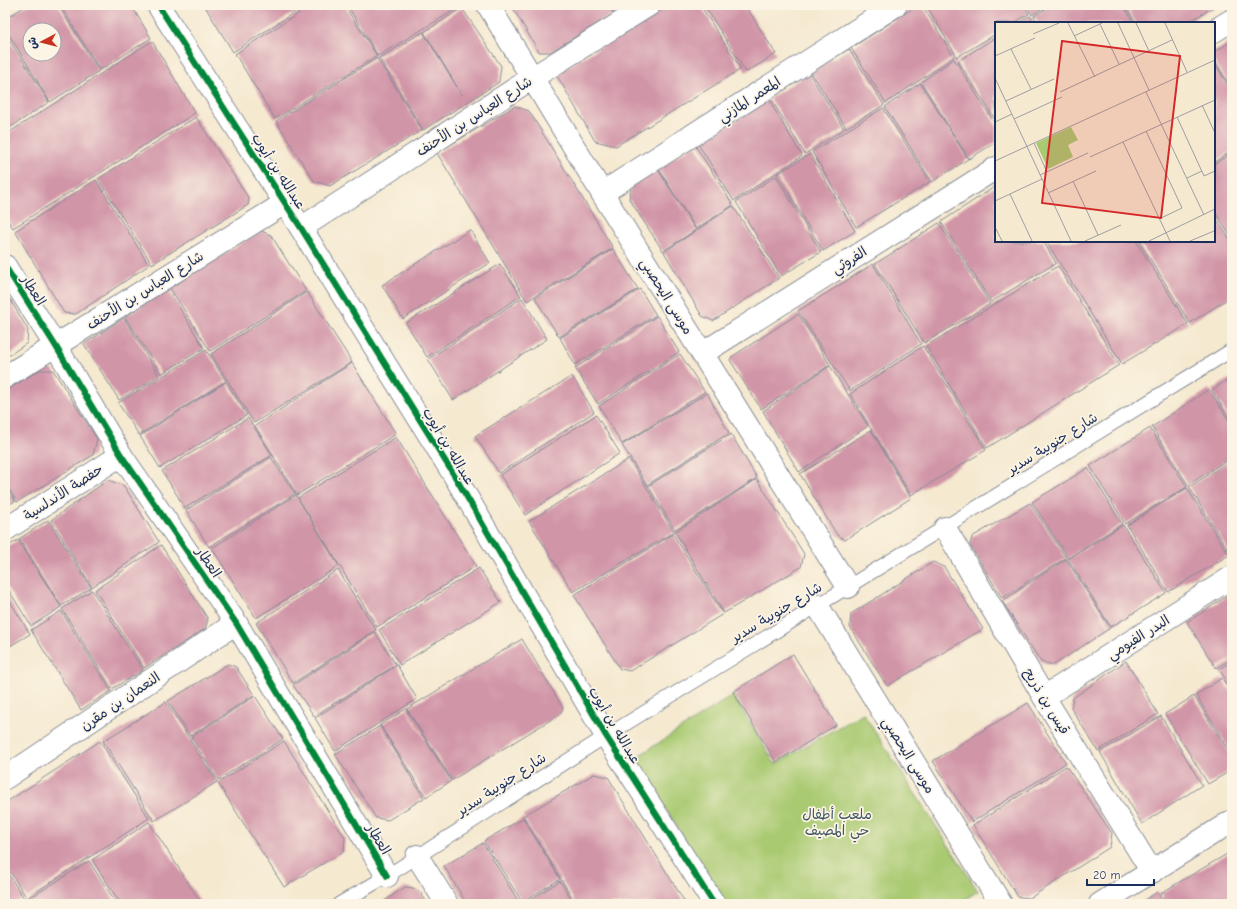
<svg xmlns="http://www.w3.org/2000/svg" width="1237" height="909" font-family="'Comic Neue','Playpen Sans Arabic',sans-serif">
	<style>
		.green { fill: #aaca72; stroke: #627c68 }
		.building { fill: #d195a8; fill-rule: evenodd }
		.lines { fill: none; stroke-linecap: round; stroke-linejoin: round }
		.service-casing { stroke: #888c97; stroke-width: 15 }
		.minor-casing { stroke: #888c97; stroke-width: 24 }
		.service { stroke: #fff; stroke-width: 13 }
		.minor { stroke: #fff; stroke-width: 22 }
		.cycleway-casing { stroke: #fcf5e5; stroke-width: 8 }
		.cycleway { stroke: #00873e; stroke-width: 6 }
		.labels { text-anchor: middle; stroke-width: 3.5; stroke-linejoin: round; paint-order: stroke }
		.street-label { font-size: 14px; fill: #1b2f5e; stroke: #fcf5e5 }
		.park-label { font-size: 14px; fill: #3f5663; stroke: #fcf5e5 }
		.inset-road { fill: none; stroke: #9e9fa2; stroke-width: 1 }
		.view { fill: #d62828; fill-opacity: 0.15; stroke: #d62828; stroke-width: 2 }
		.inset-edge { fill: none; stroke: #1b2f5e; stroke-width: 2 }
	</style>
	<rect width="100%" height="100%" fill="#fcf5e5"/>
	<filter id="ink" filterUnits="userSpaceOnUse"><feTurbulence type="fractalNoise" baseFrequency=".025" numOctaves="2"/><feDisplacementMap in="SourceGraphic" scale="8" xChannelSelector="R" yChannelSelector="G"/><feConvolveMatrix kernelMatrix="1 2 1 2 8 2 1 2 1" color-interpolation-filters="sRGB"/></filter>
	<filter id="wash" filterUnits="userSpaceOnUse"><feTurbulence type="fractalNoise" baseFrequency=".012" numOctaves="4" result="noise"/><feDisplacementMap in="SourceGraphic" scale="16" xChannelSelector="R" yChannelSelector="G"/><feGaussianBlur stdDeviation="0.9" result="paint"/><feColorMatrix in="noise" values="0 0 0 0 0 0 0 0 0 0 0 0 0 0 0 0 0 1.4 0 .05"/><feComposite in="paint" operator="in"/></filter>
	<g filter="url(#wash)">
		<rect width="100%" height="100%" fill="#f5e9d0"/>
		<!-- green -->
		<path class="green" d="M733,695L775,764L863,713L978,891L957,904H726L634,759Z"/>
		<g id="blocks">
			<!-- building -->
			<g class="building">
				<path d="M27,5H58L99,71L50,102L5,28V19ZM30,30H54V54H30Z"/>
				<path d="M60,5H131L151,38L100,70Z"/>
				<path d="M204,5H306L233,52Z"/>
				<path d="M311,5H344L377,56L275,119L235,54Z"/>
				<path d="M347,5H463L378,56Z"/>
				<path d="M511,5H608L613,14L550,52H539Z"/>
				<path d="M609,5H630L615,15Z"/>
				<path d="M670,5H700L741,69L616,146L595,141L556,74Z"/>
				<path d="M704,5H745L776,54L746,72Z"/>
				<path d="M918,5H922L954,57L886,103L851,48Z"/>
				<path d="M926,5H1024L1029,14L1014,23H996V34L957,57Z"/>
				<path d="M1026,5H1048L1032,15Z"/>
				<path d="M1052,5H1123L1134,23H1038L1034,16Z"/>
				<path d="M1125,5H1217L1187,23H1136Z"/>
				<path d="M462,8L501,66L499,82L423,130L379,58L423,32L462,95L424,32Z"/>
				<path d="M1030,16L1035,23H1018Z"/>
				<path d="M5,33L49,102L5,131Z"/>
				<path d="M996,37V121L958,61Z"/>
				<path d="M152,41L195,113L13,228L5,216V135Z"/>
				<path d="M1232,41V89L1214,60V52Z"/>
				<path d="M849,49L884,105L846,128L811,72Z"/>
				<path d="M377,58L422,130L330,186L314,181L276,121Z"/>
				<path d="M954,59L996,125V142L969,159L921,82Z"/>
				<path d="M1214,62L1232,92V151L1214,162Z"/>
				<path d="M809,73L844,129L805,154L770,98Z"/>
				<path d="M920,83L968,159L932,182L885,107Z"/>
				<path d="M769,100L802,156L734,201L698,144Z"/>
				<path d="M515,106L529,111L613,248L527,301L437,153Z"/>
				<path d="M883,108L930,182L856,227L812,152Z"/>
				<path d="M196,117L249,199L248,205L152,264L98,179Z"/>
				<path d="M695,145L733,205L696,229L658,168Z"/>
				<path d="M1232,153V239L1214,210V164Z"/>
				<path d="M810,154L855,231L823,251L777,174Z"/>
				<path d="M657,168L696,230L663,251L629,199L632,184Z"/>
				<path d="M776,176L821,252L781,276L736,202Z"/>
				<path d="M96,180L149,265L76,314L64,313L15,231Z"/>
				<path d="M996,186V241H1043L1056,263L991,302L941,222Z"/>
				<path d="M733,206L779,278L713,321L702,316L664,252Z"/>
				<path d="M1214,215L1232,243V296L1190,323L1139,241H1214Z"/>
				<path d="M939,223L990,304L924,343L875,264Z"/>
				<path d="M470,230L490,263L403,319L382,285Z"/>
				<path d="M261,231L271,235L306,291L210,351L170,288Z"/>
				<path d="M1046,241H1136L1188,324L1122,364Z"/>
				<path d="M613,249L638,289L559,337L535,298Z"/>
				<path d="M500,264L521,296L427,357L406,323Z"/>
				<path d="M873,264L921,344L850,391L798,311Z"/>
				<path d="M1058,266L1119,365L987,448L926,346Z"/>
				<path d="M168,289L204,348L161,374L125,317Z"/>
				<path d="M640,289L656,315L575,365L560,338Z"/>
				<path d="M307,292L352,362L254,423L211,354Z"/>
				<path d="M522,298L547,339L453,400L428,359Z"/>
				<path d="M10,299L28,330L27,343L5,358V301Z"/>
				<path d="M798,314L830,365L761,409L730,360L733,356Z"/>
				<path d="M657,316L679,352L598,404L575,368Z"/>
				<path d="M124,318L159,376L119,400L84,344Z"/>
				<path d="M923,346L986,450L911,495L850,394Z"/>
				<path d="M206,350L226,381L139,435L118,403Z"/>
				<path d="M680,354L705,392L622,444L599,406Z"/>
				<path d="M352,363L396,434L297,495L255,426Z"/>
				<path d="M830,366L868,426L799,472L763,411Z"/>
				<path d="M40,370H53L97,439L93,455L17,502L5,482V391Z"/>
				<path d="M572,376L594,412L499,473L475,436Z"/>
				<path d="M1232,377V423L1212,390Z"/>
				<path d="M226,382L247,415L160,468L140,436Z"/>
				<path d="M1209,389L1232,426V457L1188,485L1152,427Z"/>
				<path d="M707,393L729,433L647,485L622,445Z"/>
				<path d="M596,415L620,453L525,515L500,475Z"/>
				<path d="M248,418L272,455L185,508L162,471Z"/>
				<path d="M1150,428L1187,487L1125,524L1090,466Z"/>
				<path d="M871,430L911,498L845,540L837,535L800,474Z"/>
				<path d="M731,434L757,478L675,530L648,486Z"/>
				<path d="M396,437L476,566L377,627L298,498Z"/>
				<path d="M271,457L295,494L209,547L186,510Z"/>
				<path d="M629,459L674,532L573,592L529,521Z"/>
				<path d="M1232,460V552L1230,553L1189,487Z"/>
				<path d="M1088,468L1122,524L1068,558L1032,502Z"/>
				<path d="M757,479L804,554L801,567L724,613L675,532Z"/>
				<path d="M108,480L124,486L159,542L92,587L51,520Z"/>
				<path d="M5,485L15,501L5,507Z"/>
				<path d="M1187,488L1229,555L1168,592L1127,525Z"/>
				<path d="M296,495L339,566L256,618L212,548Z"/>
				<path d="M1030,503L1066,558L1002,598L970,545L972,537Z"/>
				<path d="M48,520L91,588L61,606L19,539Z"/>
				<path d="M1123,525L1166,593L1111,627L1068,559Z"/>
				<path d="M673,534L723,614L630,671L620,669L574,595Z"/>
				<path d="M18,540L61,607L31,626L5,584V548Z"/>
				<path d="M161,545L208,619L205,629L144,668L95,590Z"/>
				<path d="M1066,559L1110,628L1054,665L1041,662L1002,601Z"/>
				<path d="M933,562L944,567L983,629L887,686L850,627L851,614Z"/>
				<path d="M479,568L501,602L400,665L379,630Z"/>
				<path d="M338,570L376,630L293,683L256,623Z"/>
				<path d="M92,590L143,670L112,689L62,609Z"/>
				<path d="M5,593L30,634L5,649Z"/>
				<path d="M1232,593V659L1216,668L1187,622Z"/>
				<path d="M61,611L111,691L81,710L31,630Z"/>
				<path d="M375,632L396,665L314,716L293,685Z"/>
				<path d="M522,639L563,708L560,714L452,780L407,709Z"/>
				<path d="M793,654L836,725L776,762L733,692Z"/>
				<path d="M1126,661L1158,714L1098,751L1071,708L1073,698Z"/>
				<path d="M1232,661V690L1219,669Z"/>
				<path d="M228,664L236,667L254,695L190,736L168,701Z"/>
				<path d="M397,665L417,699L335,751L315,718Z"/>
				<path d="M1222,678L1232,694V754L1196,695Z"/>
				<path d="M255,696L283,739L218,780L191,737Z"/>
				<path d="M1194,696L1232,757V770L1208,784L1165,714Z"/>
				<path d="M166,702L217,782L154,821L103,741Z"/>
				<path d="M1028,703L1066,763L972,822L933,761Z"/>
				<path d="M406,709L451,781L426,797L380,725Z"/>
				<path d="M1161,716L1202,785L1142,824L1100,752Z"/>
				<path d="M380,726L424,798L388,820L376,818L335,754Z"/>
				<path d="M100,741L149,818L27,898L5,864V803Z"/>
				<path d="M284,741L345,838L344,851L284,887L218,783Z"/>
				<path d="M1066,766L1112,833L1110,847L1030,898L1018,897L973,825Z"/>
				<path d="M594,774L608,777L686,904H576L523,816Z"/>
				<path d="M523,818L560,879L522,902L484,841Z"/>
				<path d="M149,822L202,904H121L92,860Z"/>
				<path d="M483,843L520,904H467L444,866Z"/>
				<path d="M1232,851V904H1168L1161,893Z"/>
				<path d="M89,861L117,904H30L27,900Z"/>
				<path d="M5,869L24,898L15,904H5Z"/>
				<path d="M560,881L574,904H523Z"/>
				<path d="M405,887L413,888L420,892L428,904H380Z"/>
				<path d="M1157,892L1165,904H1139Z"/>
			</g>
		</g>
	</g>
	<g filter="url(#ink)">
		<use href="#blocks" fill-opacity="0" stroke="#888c97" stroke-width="1"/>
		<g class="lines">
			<!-- service casing -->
			<g class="service-casing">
				<path id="service" d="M339,904L387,876L606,736L1232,350"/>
			</g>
			<!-- minor casing -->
			<g class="minor-casing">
				<g id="minor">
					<path d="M158,5L301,228L457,480L606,736L714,904"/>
					<path d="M488,5L602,193L848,587"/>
					<path d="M1214,31L1232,20"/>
					<path d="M602,193L896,5"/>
					<path d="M301,228L532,78L649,5"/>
					<path d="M5,266L55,345L121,455L236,623L387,876"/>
					<path d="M703,353L996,168"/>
					<path d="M5,377L285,203"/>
					<path d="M945,528L1044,697L1152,872"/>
					<path d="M5,530L121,455"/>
					<path d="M817,605L1001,904"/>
					<path d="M1044,697L1232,577"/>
					<path d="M5,778L236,623"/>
					<path d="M417,856L447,904"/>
					<path d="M1100,904L1232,821"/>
				</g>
			</g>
			<!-- service -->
			<use href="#service" class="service"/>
			<!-- minor -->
			<use href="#minor" class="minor"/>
			<!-- cycleway casing -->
			<g class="cycleway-casing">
				<g id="cycleway">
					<path d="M158,5L301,228L457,480L606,736L714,904"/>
					<path d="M5,266L55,345L121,455L236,623L387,876"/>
				</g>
			</g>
			<!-- cycleway -->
			<use href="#cycleway" class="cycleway"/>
		</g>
	</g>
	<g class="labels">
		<!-- street labels -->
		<g class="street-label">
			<text transform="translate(749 99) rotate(-33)" y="5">المعمر المازني</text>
			<text transform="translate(474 116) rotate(-33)" y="5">شارع العباس بن الأحنف</text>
			<text transform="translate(279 171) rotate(57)" y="5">عبدالله بن أيوب</text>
			<text transform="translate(849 260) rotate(-32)" y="5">الفروثي</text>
			<text transform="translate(34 290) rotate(58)" y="5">العطار</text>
			<text transform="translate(145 290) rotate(-32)" y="5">شارع العباس بن الأحنف</text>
			<text transform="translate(667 296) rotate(58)" y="5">موسى اليحصبي</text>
			<text transform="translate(1052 443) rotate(-32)" y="5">شارع جنوبية سدير</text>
			<text transform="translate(449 446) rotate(59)" y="5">عبدالله بن أيوب</text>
			<text transform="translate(63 492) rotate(-33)" y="5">حفصة الأندلسية</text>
			<text transform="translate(209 562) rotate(56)" y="5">العطار</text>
			<text transform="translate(776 612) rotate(-31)" y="5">شارع جنوبية سدير</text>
			<text transform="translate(1138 637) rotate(-32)" y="5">البدر الفيومي</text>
			<text transform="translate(120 701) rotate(-34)" y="5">النعمان بن مقرن</text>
			<text transform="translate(1047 701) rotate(59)" y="5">قيس بن ذريح</text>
			<text transform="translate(615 725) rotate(59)" y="5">عبدالله بن أيوب</text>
			<text transform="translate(909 755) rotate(58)" y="5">موسى اليحصبي</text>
			<text transform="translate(501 784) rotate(-33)" y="5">شارع جنوبية سدير</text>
			<text transform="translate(379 839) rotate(59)" y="5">العطار</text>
		</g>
		<!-- park labels -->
		<g class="park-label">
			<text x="837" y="819">ملعب أطفال<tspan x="837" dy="16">حي المصيف</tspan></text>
		</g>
	</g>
	<!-- overview -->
	<g transform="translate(995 22)">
		<rect width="220" height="220" fill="#f5e9d0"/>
		<path d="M76,105L83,118L73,123L78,135L53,147L41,121Z" fill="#aaca72"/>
		<path class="inset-road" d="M73,1L100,55M123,1L154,68M141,1L154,29M170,1L192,50M105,2L124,42M38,12L64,1M79,14L107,1M16,27L36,67M0,34L40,16M0,56L76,219M65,70L177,18M151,70L209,193M11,79L59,57M207,83L220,111M182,95L209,154L220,149M19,97L67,75M0,100L17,92M151,109L187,186L164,197M128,120L175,219M39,121L52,150M95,135L220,78M0,139L220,38M45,153L93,131M192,156L207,149M78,159L103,213M53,171L101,149M15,172L37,219M0,179L47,157M0,205L7,219M90,219L126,203M154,219L220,187M195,219L219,209"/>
		<path class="view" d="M67,19L185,34L166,196L47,181Z"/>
		<rect width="220" height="220" class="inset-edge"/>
	</g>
	<!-- margin -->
	<rect width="1237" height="909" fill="none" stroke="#fcf5e5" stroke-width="20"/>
	<!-- north arrow -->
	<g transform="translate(42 42) rotate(263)"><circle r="19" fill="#fcf5e5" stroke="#a2a6af"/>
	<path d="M0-3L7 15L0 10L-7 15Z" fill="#c8321e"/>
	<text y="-6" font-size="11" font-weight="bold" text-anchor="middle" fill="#1b2f5e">ش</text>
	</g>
	<!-- scale -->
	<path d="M1087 879v6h67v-6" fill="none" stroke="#1b2f5e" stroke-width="2"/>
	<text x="1093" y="879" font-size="12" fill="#1b2f5e" stroke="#fcf5e5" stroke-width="3" paint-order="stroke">20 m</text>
</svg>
